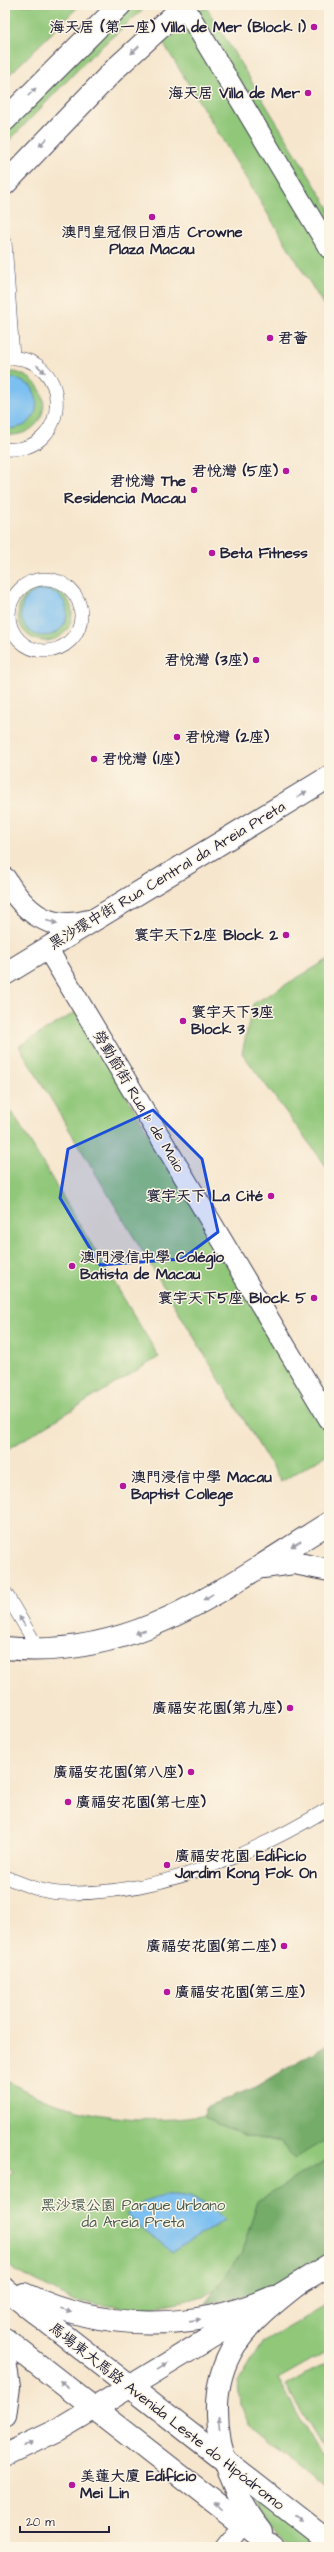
<svg xmlns="http://www.w3.org/2000/svg" width="334" height="2552" font-family="'Architects Daughter','LXGW WenKai TC',sans-serif">
	<style>
		.green { fill: #90c779; stroke: #59745a }
		.forest { fill: #74ac69; stroke: #4b6752 }
		.water { fill: #7bbff1; stroke: #4e7096 }
		.lines { fill: none; stroke-linecap: round; stroke-linejoin: round }
		.service-casing { stroke: #423f51; stroke-width: 14 }
		.pedestrian-casing { stroke: #423f51; stroke-width: 22 }
		.minor-casing { stroke: #423f51; stroke-width: 24 }
		.tertiary-casing { stroke: #423f51; stroke-width: 24 }
		.secondary-casing { stroke: #423f51; stroke-width: 24 }
		.primary-casing { stroke: #423f51; stroke-width: 24 }
		.service { stroke: #fff; stroke-width: 13 }
		.pedestrian { stroke: #fff; stroke-width: 20 }
		.minor { stroke: #fff; stroke-width: 22 }
		.tertiary { stroke: #fff; stroke-width: 22 }
		.secondary { stroke: #fff; stroke-width: 22 }
		.primary { stroke: #fff; stroke-width: 22 }
		.oneway { fill: #9c9ca7 }
		.marked { fill: #1d4ed8; fill-opacity: 0.2; stroke: #1d4ed8; stroke-width: 3; stroke-linejoin: round }
		.poi-dot { fill: #b5179e; stroke: #fcf5e5; stroke-width: 1.5 }
		.labels { text-anchor: middle; stroke-width: 3; stroke-linejoin: round; paint-order: stroke }
		.poi-label { font-size: 15px; font-weight: bold; fill: #22223b; stroke: #fcf5e5; text-anchor: end }
		.street-label { font-size: 15px; fill: #22223b; stroke: #fcf5e5 }
		.park-label { font-size: 15px; fill: #485c51; stroke: #fcf5e5 }
	</style>
	<rect width="100%" height="100%" fill="#fcf5e5"/>
	<filter id="ink" filterUnits="userSpaceOnUse"><feTurbulence type="fractalNoise" baseFrequency=".025" numOctaves="2"/><feDisplacementMap in="SourceGraphic" scale="8" xChannelSelector="R" yChannelSelector="G"/><feConvolveMatrix kernelMatrix="1 2 1 2 8 2 1 2 1" color-interpolation-filters="sRGB"/></filter>
	<filter id="wash" filterUnits="userSpaceOnUse"><feTurbulence type="fractalNoise" baseFrequency=".012" numOctaves="4" result="noise"/><feDisplacementMap in="SourceGraphic" scale="16" xChannelSelector="R" yChannelSelector="G"/><feGaussianBlur stdDeviation="0.9" result="paint"/><feColorMatrix in="noise" values="0 0 0 0 0 0 0 0 0 0 0 0 0 0 0 0 0 1.4 0 .05"/><feComposite in="paint" operator="in"/></filter>
	<g filter="url(#wash)">
		<rect width="100%" height="100%" fill="#f6e6cd"/>
		<!-- green -->
		<g class="green">
			<path d="M5,5H80L5,79Z"/>
			<path d="M132,5H148L91,56L5,145V129L83,48Z"/>
			<path d="M206,7L329,208V314L159,36Z"/>
			<path d="M15,372C59,383 50,439 5,435V373Z"/>
			<circle cx="45" cy="614" r="27"/>
			<path d="M329,959V1170L242,1053L253,1004Z"/>
			<path d="M76,1012L329,1434V1453L281,1482L19,1046Z"/>
			<path d="M12,1112L159,1357L5,1451V1117Z"/>
			<path d="M329,2056V2208L259,2262L203,2297L139,2310L74,2301L16,2271L5,2263V2181L13,2171L5,2165V2080C18,2086 32,2095 45,2100C98,2120 177,2128 230,2108C261,2096 298,2072 329,2056Z"/>
			<path d="M329,2304V2350L278,2379L320,2455L329,2450V2489L249,2424L240,2405L238,2383L262,2343Z"/>
			<path d="M329,2361V2444L323,2448L286,2386Z"/>
			<path d="M250,2492L320,2547H287L269,2528Z"/>
		</g>
		<!-- forest -->
		<g class="forest">
			<path d="M329,2043V2138L293,2159L281,2142L246,2136L204,2118L205,2107L256,2087Z"/>
			<path d="M329,2158V2256L306,2270L259,2292L204,2305L241,2254L258,2201Z"/>
		</g>
		<!-- water -->
		<g class="water">
			<path d="M15,378L31,386C45,408 31,432 5,428V379Z"/>
			<circle cx="44" cy="613" r="23"/>
			<path d="M166,2195C190,2194 208,2202 225,2220L172,2252L126,2215L144,2202Z"/>
		</g>
	</g>
	<g filter="url(#ink)">
		<g class="lines">
			<!-- service casing -->
			<g class="service-casing">
				<g id="service">
					<path d="M5,242L13,357"/>
					<path d="M5,358C74,352 73,455 5,449"/>
					<circle cx="45" cy="615" r="36"/>
					<path d="M5,1592L39,1650"/>
					<path d="M5,1877C23,1884 41,1892 60,1893C155,1896 250,1856 329,1808"/>
				</g>
			</g>
			<!-- pedestrian casing -->
			<g class="pedestrian-casing">
				<g id="pedestrian">
					<path d="M184,6L329,248"/>
					<path d="M47,948L329,1419"/>
					<path d="M225,2547L243,2524"/>
				</g>
			</g>
			<!-- minor casing -->
			<g class="minor-casing">
				<g id="minor">
					<path d="M5,879C25,912 48,932 88,921"/>
					<path d="M5,974L329,777"/>
					<path d="M263,1567L294,1563L329,1570"/>
					<path d="M5,1648C135,1661 224,1587 329,1523"/>
					<path d="M5,2455L58,2430L95,2408"/>
				</g>
			</g>
			<!-- tertiary casing -->
			<g class="tertiary-casing">
				<path id="tertiary" d="M95,2408L329,2265"/>
			</g>
			<!-- secondary casing -->
			<g class="secondary-casing">
				<g id="secondary">
					<path d="M5,2289L329,2542"/>
					<path d="M24,2294C102,2331 193,2332 273,2297"/>
					<path d="M5,2339L272,2547"/>
					<path d="M5,2360L9,2387L5,2416"/>
					<path d="M261,2531C222,2482 199,2401 235,2345C251,2321 275,2302 298,2284"/>
				</g>
			</g>
			<!-- primary casing -->
			<g class="primary-casing">
				<g id="primary">
					<path d="M5,120L120,5"/>
					<path d="M5,184L116,68L185,5"/>
				</g>
			</g>
			<!-- service -->
			<use href="#service" class="service"/>
			<!-- pedestrian -->
			<use href="#pedestrian" class="pedestrian"/>
			<!-- minor -->
			<use href="#minor" class="minor"/>
			<!-- tertiary -->
			<use href="#tertiary" class="tertiary"/>
			<!-- secondary -->
			<use href="#secondary" class="secondary"/>
			<!-- primary -->
			<use href="#primary" class="primary"/>
		</g>
		<!-- one-way arrows -->
		<defs><path id="oneway-solid" d="M-6-.8H1V-3.2L6.5 0L1 3.2V.8H-6Z"/></defs>
		<g class="oneway">
			<use href="#oneway-solid" transform="translate(135 50) rotate(137)"/>
			<use href="#oneway-solid" transform="translate(32 92) rotate(-45)"/>
			<use href="#oneway-solid" transform="translate(43 142) rotate(132)"/>
			<use href="#oneway-solid" transform="translate(41 369) rotate(41)"/>
			<use href="#oneway-solid" transform="translate(302 794) rotate(-31)"/>
			<use href="#oneway-solid" transform="translate(52 922) rotate(15)"/>
			<use href="#oneway-solid" transform="translate(296 1544) rotate(149)"/>
			<use href="#oneway-solid" transform="translate(208 1597) rotate(149)"/>
			<use href="#oneway-solid" transform="translate(22 1621) rotate(-121)"/>
			<use href="#oneway-solid" transform="translate(140 1632) rotate(162)"/>
			<use href="#oneway-solid" transform="translate(66 2310) rotate(16)"/>
			<use href="#oneway-solid" transform="translate(195 2320) rotate(-8)"/>
			<use href="#oneway-solid" transform="translate(163 2366) rotate(-32)"/>
			<use href="#oneway-solid" transform="translate(64 2384) rotate(-142)"/>
			<use href="#oneway-solid" transform="translate(219 2423) rotate(-96)"/>
			<use href="#oneway-solid" transform="translate(28 2444) rotate(-25)"/>
			<use href="#oneway-solid" transform="translate(219 2506) rotate(-142)"/>
			<use href="#oneway-solid" transform="translate(300 2520) rotate(38)"/>
		</g>
	</g>
	<!-- marked area -->
	<path class="marked" d="M153,1110L202,1159L218,1232L182,1259L100,1265L60,1198L68,1149Z"/>
	<!-- markers -->
	<g class="poi-dot">
		<circle cx="314" cy="27" r="4"/>
		<circle cx="308" cy="93" r="4"/>
		<circle cx="152" cy="217" r="4"/>
		<circle cx="270" cy="338" r="4"/>
		<circle cx="286" cy="471" r="4"/>
		<circle cx="194" cy="490" r="4"/>
		<circle cx="212" cy="553" r="4"/>
		<circle cx="256" cy="660" r="4"/>
		<circle cx="177" cy="737" r="4"/>
		<circle cx="94" cy="759" r="4"/>
		<circle cx="286" cy="935" r="4"/>
		<circle cx="183" cy="1021" r="4"/>
		<circle cx="271" cy="1196" r="4"/>
		<circle cx="72" cy="1266" r="4"/>
		<circle cx="314" cy="1298" r="4"/>
		<circle cx="123" cy="1486" r="4"/>
		<circle cx="290" cy="1708" r="4"/>
		<circle cx="191" cy="1772" r="4"/>
		<circle cx="68" cy="1802" r="4"/>
		<circle cx="167" cy="1865" r="4"/>
		<circle cx="284" cy="1946" r="4"/>
		<circle cx="167" cy="1992" r="4"/>
		<circle cx="72" cy="2485" r="4"/>
	</g>
	<g class="labels">
		<!-- poi labels -->
		<g class="poi-label">
			<text x="306" y="32">海天居 (第一座) Villa de Mer (Block I)</text>
			<text x="300" y="98">海天居 Villa de Mer</text>
			<text x="152" y="237" text-anchor="middle">澳門皇冠假日酒店 Crowne<tspan x="152" dy="17">Plaza Macau</tspan></text>
			<text x="278" y="343" text-anchor="start">君薈</text>
			<text x="278" y="476">君悅灣 (5座)</text>
			<text x="186" y="486">君悅灣 The<tspan x="186" dy="17">Residencia Macau</tspan></text>
			<text x="220" y="558" text-anchor="start">Beta Fitness</text>
			<text x="248" y="665">君悅灣 (3座)</text>
			<text x="185" y="742" text-anchor="start">君悅灣 (2座)</text>
			<text x="102" y="764" text-anchor="start">君悅灣 (1座)</text>
			<text x="278" y="940">寰宇天下2座 Block 2</text>
			<text x="191" y="1017" text-anchor="start">寰宇天下3座<tspan x="191" dy="17">Block 3</tspan></text>
			<text x="263" y="1201">寰宇天下 La Cité</text>
			<text x="80" y="1262" text-anchor="start">澳門浸信中學 Colégio<tspan x="80" dy="17">Batista de Macau</tspan></text>
			<text x="306" y="1303">寰宇天下5座 Block 5</text>
			<text x="131" y="1482" text-anchor="start">澳門浸信中學 Macau<tspan x="131" dy="17">Baptist College</tspan></text>
			<text x="282" y="1713">廣福安花園(第九座)</text>
			<text x="183" y="1777">廣福安花園(第八座)</text>
			<text x="76" y="1807" text-anchor="start">廣福安花園(第七座)</text>
			<text x="175" y="1861" text-anchor="start">廣福安花園 Edificío<tspan x="175" dy="17">Jardim Kong Fok On</tspan></text>
			<text x="276" y="1951">廣福安花園(第二座)</text>
			<text x="175" y="1997" text-anchor="start">廣福安花園(第三座)</text>
			<text x="80" y="2481" text-anchor="start">美蓮大廈 Edifício<tspan x="80" dy="17">Mei Lin</tspan></text>
		</g>
		<!-- street labels -->
		<g class="street-label">
			<text transform="translate(167 875) rotate(-31)" y="5">黑沙環中街 Rua Central da Areia Preta</text>
			<text transform="translate(139 1101) rotate(59)" y="5">勞動節街 Rua 1º de Maio</text>
			<text transform="translate(167 2416) rotate(38)" y="5">馬場東大馬路 Avenida Leste do Hipódromo</text>
		</g>
		<!-- park labels -->
		<g class="park-label">
			<text x="133" y="2210">黑沙環公園 Parque Urbano<tspan x="133" dy="17">da Areia Preta</tspan></text>
		</g>
	</g>
	<!-- margin -->
	<rect width="334" height="2552" fill="none" stroke="#fcf5e5" stroke-width="20"/>
	<!-- scale -->
	<path d="M20 2526v6h89v-6" fill="none" stroke="#22223b" stroke-width="2"/>
	<text x="26" y="2526" font-size="12" fill="#22223b" stroke="#fcf5e5" stroke-width="3" paint-order="stroke">20 m</text>
</svg>
